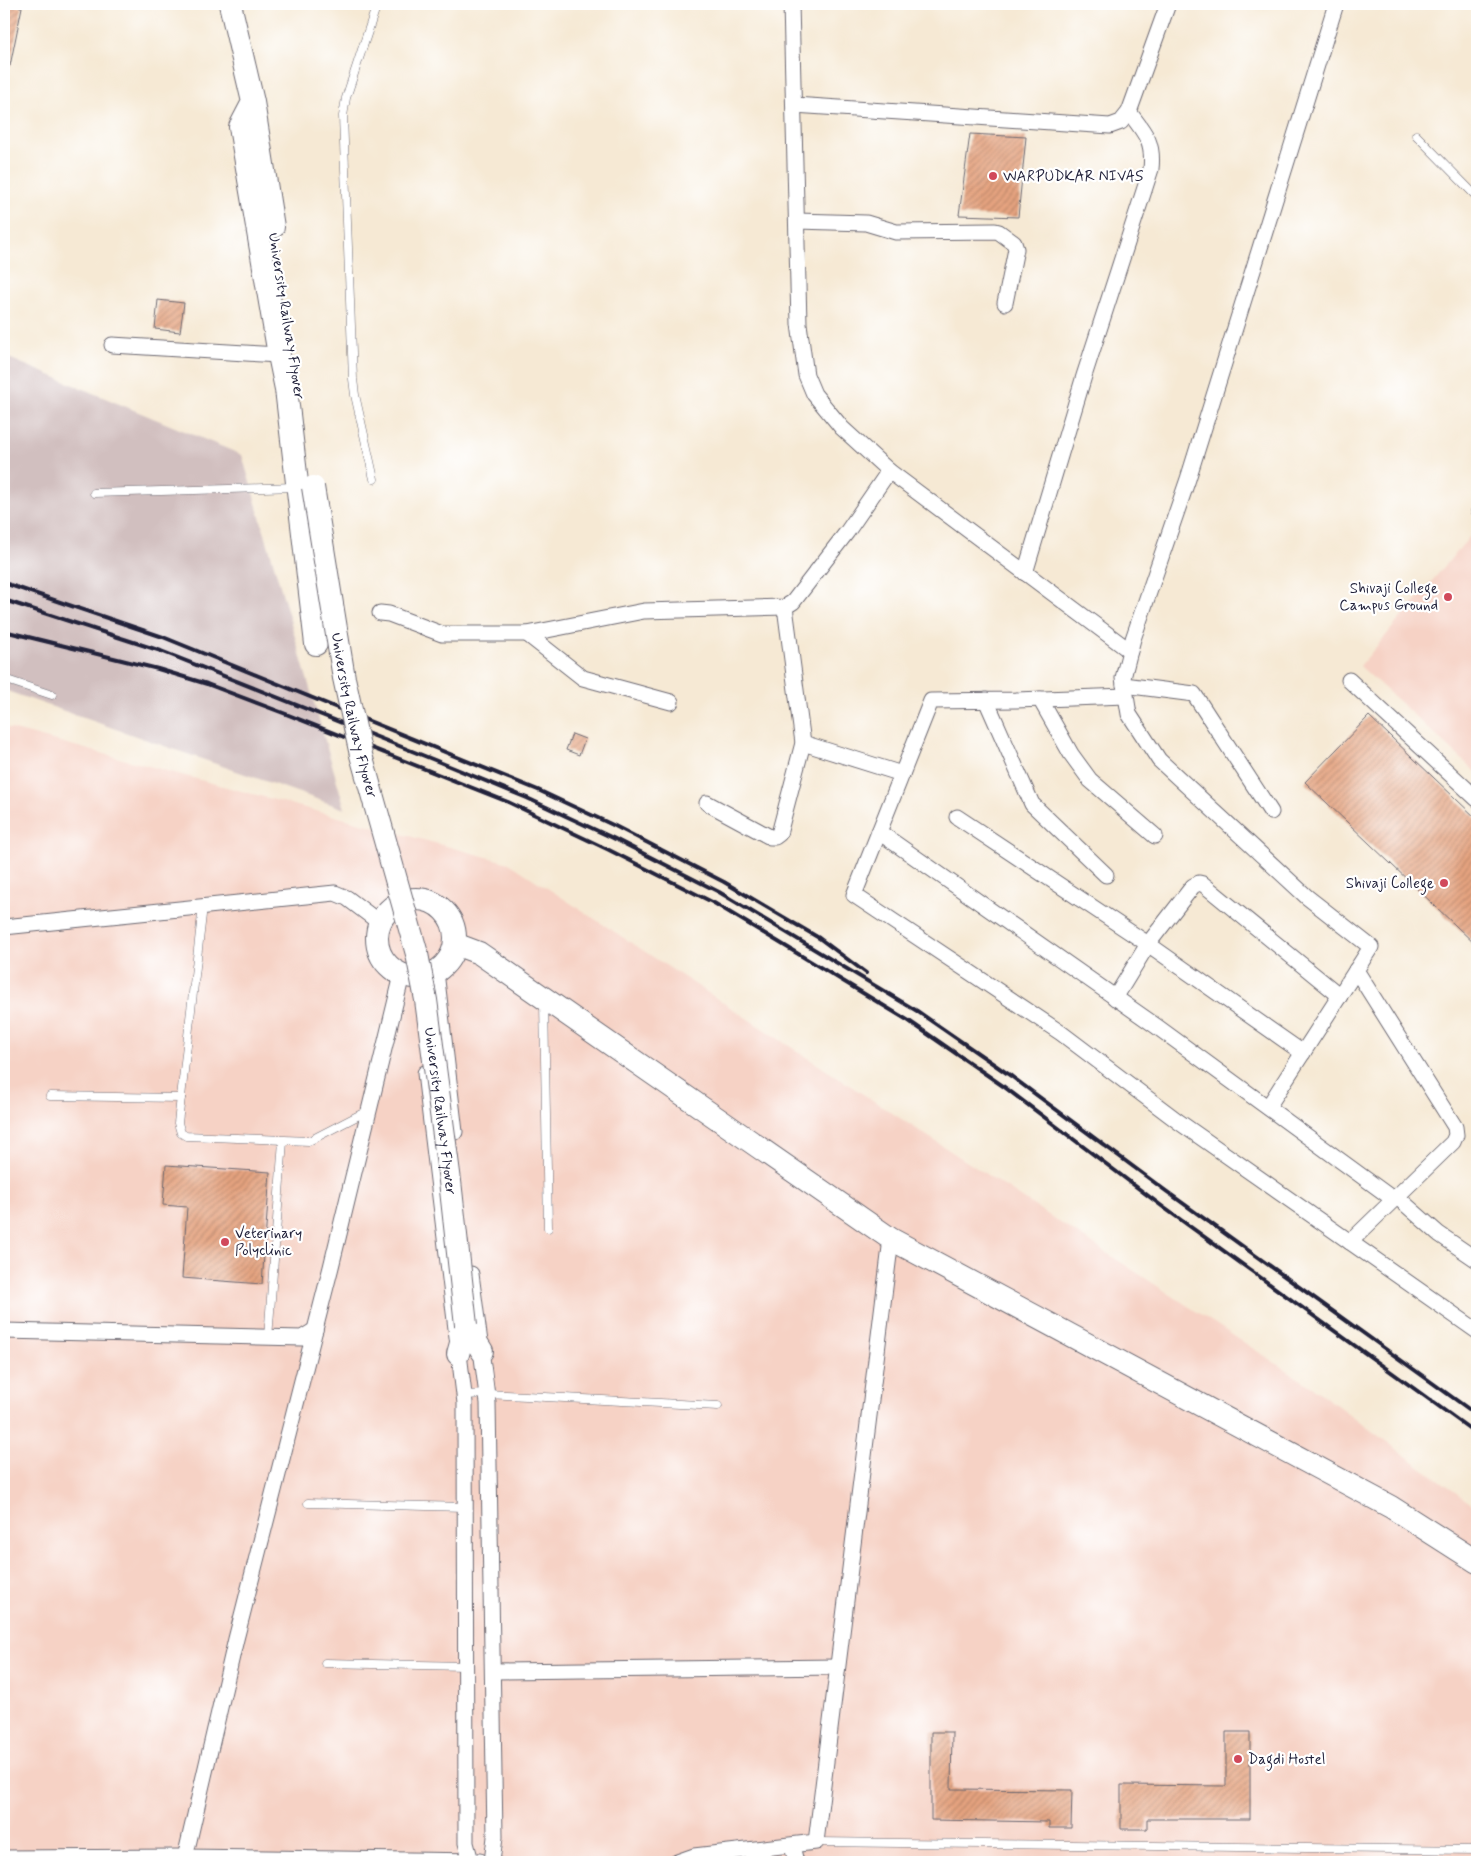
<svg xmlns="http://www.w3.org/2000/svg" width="1481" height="1866" font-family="Mynerve,sans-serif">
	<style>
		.built { fill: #f6d2c5 }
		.railway { fill: #d1bfbf }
		.building { fill: url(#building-hatch) }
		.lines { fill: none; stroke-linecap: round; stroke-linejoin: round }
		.lane-casing { stroke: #6c6871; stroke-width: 9 }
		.street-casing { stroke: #6c6871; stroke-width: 17 }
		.secondary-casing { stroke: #6c6871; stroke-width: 24 }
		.lane { stroke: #fff; stroke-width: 8 }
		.street { stroke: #fff; stroke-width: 15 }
		.secondary { stroke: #fff; stroke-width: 22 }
		.rail { stroke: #22223b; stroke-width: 4 }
		.secondary-bridge-casing { stroke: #6c6871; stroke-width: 24; stroke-linecap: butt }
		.secondary-bridge { stroke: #fff; stroke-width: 22 }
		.poi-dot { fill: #d1495b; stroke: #fff; stroke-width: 2 }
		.labels { text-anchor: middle; stroke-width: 4.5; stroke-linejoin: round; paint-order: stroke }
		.poi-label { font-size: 15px; fill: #22223b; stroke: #fff; text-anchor: start }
		.street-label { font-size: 15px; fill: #22223b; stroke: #fff }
	</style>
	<defs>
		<pattern id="building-hatch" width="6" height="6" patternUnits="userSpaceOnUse" patternTransform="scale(1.25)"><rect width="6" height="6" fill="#e5a37f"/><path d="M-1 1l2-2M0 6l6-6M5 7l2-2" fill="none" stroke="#b98469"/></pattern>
	</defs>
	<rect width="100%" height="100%" fill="#fff"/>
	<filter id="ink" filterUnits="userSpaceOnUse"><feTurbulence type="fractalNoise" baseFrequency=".02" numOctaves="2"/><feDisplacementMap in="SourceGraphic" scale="10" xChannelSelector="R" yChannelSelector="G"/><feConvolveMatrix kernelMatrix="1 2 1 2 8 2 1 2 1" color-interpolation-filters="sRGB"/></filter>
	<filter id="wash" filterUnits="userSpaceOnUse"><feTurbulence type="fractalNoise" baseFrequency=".0096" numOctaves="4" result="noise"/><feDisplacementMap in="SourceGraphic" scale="20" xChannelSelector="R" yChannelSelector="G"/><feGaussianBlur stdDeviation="1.12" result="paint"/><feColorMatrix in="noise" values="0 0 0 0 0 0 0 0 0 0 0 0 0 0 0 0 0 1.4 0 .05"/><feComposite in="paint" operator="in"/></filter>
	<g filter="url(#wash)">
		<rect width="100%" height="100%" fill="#f6e9d4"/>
		<!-- built -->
		<g class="built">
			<path d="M1477,528V773L1360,666Z"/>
			<path d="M4,727L509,863L1312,1387L1477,1508V1862H4Z"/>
		</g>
		<!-- railway -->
		<path class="railway" d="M4,356L242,455L345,809L4,690Z"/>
		<g id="blocks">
			<!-- building -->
			<g class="building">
				<path d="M4,4L22,7L10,66L4,65Z"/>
				<path d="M970,134L1026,137L1018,217L959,215Z"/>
				<path d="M158,300L184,303L180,332L155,329Z"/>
				<path d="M1369,716L1477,819V946L1305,782Z"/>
				<path d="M572,734L585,739L579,755L566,750Z"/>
				<path d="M166,1165L270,1172L262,1284L182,1278L187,1207L163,1205Z"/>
				<path d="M931,1732H952L951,1789L1072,1790L1071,1828H1049V1822L931,1820Z"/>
				<path d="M1226,1732H1250V1819H1147V1829H1121V1785L1226,1786Z"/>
			</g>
		</g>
	</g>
	<g filter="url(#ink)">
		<use href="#blocks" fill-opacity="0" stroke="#6c6871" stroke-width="1"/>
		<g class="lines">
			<!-- lane casing -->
			<g class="lane-casing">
				<g id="lane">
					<path d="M1416,135L1477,197"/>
					<path d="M374,479L355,395L353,379L343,116L346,98L377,4"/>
					<path d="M94,493L295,487"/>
					<path d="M1475,511L1477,508"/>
					<path d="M4,679L52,695"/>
					<path d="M203,906L178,1123L181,1133L186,1136L309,1141L369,1110"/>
					<path d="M544,1002L548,1228"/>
					<path d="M50,1096L181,1098"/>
					<path d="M268,1338L283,1141"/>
					<path d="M464,1395L487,1394L718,1406"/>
					<path d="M308,1503L465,1507"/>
					<path d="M325,1663L466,1666"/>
					<path d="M816,1842L1477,1850"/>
				</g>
			</g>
			<!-- street casing -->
			<g class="street-casing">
				<g id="street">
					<path d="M791,4L799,324L806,375L814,394L842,428L889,471L1130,651"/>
					<path d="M794,105L1110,126L1121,122L1129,112L1168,4"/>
					<path d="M797,221L866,223L896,232L995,231L999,232L1014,243L1016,249L1005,303"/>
					<path d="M112,345L279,355"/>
					<path d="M1025,573L1084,376L1151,169C1154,142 1145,133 1129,112"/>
					<path d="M380,613L389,614L442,634H527L644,611L785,607L793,602L847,532L889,471"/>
					<path d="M527,634L583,678L671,702"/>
					<path d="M1349,680L1477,799"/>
					<path d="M1124,685L1194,694L1271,812"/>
					<path d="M1126,696L1016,700L931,701L854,895L1061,1033L1179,1122L1477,1331"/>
					<path d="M1040,699L1071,754L1090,780L1155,836"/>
					<path d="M986,700L1032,804L1106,875"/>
					<path d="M803,743L902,774"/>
					<path d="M707,803L770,837H775L779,834L803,743L785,607"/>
					<path d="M957,817L1148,944L1303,1053"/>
					<path d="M879,832L1156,1026L1393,1199"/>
					<path d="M4,927L335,893L347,898L380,923"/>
					<path d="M436,972L455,1132"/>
					<path d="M1115,998L1148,944L1193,886L1199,883L1203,884L1340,996"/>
					<path d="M425,1073L465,1403L466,1843L471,1861"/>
					<path d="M1268,1107L1371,947L1307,897L1159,760L1129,714L1123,678L1133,639L1188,479L1336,4"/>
					<path d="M1396,1196L1439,1234L1477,1260"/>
					<path d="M1350,1242L1453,1142L1456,1135L1455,1127L1356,970"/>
					<path d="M471,1274L488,1403L495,1837L492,1862"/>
					<path d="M4,1331L302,1338L315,1330"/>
					<path d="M493,1671L837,1667"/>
					<path d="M792,1846L796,1862"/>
					<path d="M4,1858L184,1857L480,1861"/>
					<path d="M184,1862L236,1639L331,1267L402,975"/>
					<path d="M677,1862L694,1856L816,1842L891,1239"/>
				</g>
			</g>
			<!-- secondary casing -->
			<g class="secondary-casing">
				<g id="secondary">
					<path d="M230,4L253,102L240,127L279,355L286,389L316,644"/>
					<path d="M253,102L273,227"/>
					<circle cx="416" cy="938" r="39"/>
					<path d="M455,944L479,953L891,1239L1391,1507L1477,1562"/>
					<path d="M466,1325L482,1351"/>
					<path d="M458,1354L466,1325"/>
				</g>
			</g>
			<!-- lane -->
			<use href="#lane" class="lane"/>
			<!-- street -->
			<use href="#street" class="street"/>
			<!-- secondary -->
			<use href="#secondary" class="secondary"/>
			<!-- rail -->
			<g class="rail">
				<path d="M4,583L163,637L538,790L615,826L724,882L819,938L866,973"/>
				<path d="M4,600L161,651L432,759L527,798L613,838L719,892L917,1011L1011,1076L1166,1191L1477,1415"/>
				<path d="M4,631L158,669L207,684L286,714L508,802L609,850L714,903L909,1021L1003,1086L1163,1207L1477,1434"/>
			</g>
			<!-- secondary-bridge casing -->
			<g class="secondary-bridge-casing">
				<g id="secondary-bridge">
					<path id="s1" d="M313,487L344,678L361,755L417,954L426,1000L450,1181L466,1325"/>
				</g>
			</g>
			<!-- secondary-bridge -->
			<use href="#secondary-bridge" class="secondary-bridge"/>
		</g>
	</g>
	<!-- markers -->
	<g class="poi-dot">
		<circle cx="993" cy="176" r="5"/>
		<circle cx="1448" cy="597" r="5"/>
		<circle cx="1444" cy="883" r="5"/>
		<circle cx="225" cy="1242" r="5"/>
		<circle cx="1238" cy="1759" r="5"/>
	</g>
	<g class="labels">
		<!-- poi labels -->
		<g class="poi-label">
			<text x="1003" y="181">WARPUDKAR NIVAS</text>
			<text x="1438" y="593" text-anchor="end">Shivaji College<tspan x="1438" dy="17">Campus Ground</tspan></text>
			<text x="1434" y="888" text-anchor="end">Shivaji College</text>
			<text x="235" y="1238">Veterinary<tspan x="235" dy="17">Polyclinic</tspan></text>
			<text x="1248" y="1764">Dagdi Hostel</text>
		</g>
		<!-- street labels -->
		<g class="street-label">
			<text transform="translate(287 316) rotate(81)" y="5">University Railway Flyover</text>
			<text dy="5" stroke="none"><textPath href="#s1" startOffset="232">University Railway Flyover</textPath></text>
			<text dy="5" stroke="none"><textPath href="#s1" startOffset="638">University Railway Flyover</textPath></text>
		</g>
	</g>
	<!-- margin -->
	<rect width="1481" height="1866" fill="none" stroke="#fff" stroke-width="20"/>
</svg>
